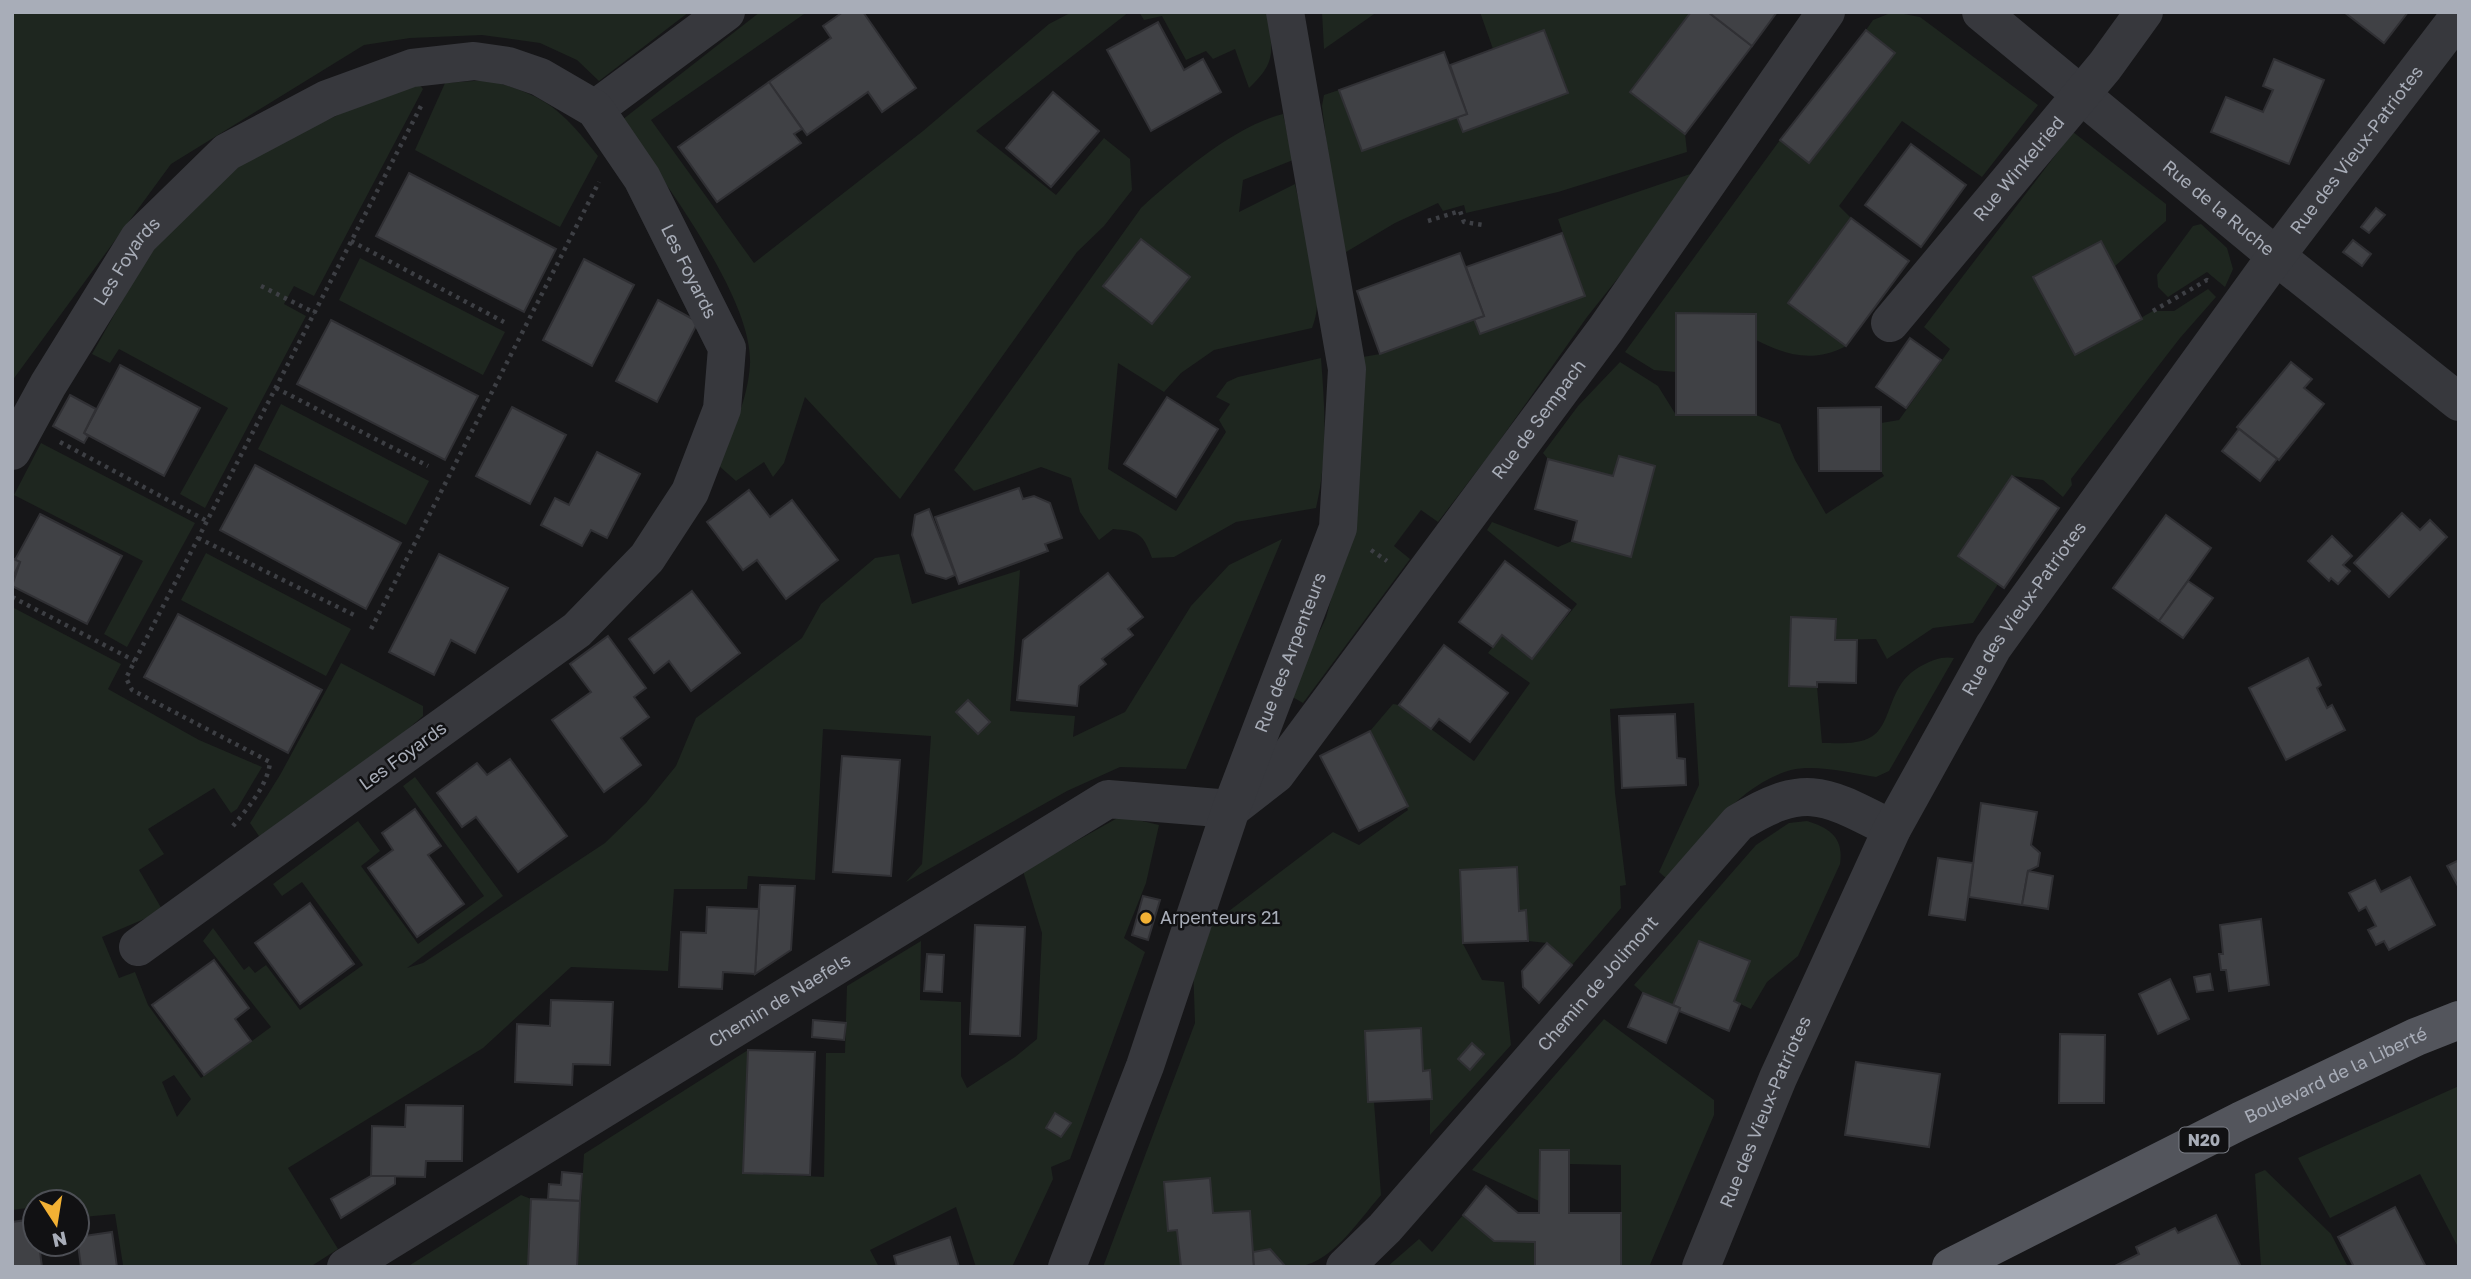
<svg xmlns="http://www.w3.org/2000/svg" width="2471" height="1279" font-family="'Golos Text',sans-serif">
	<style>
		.green { fill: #1e261f; fill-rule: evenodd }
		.building { fill: #404145; stroke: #303034; stroke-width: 2 }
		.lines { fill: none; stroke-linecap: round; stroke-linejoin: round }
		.path { stroke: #3d3f44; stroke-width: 4.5; stroke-dasharray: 3.5 5; stroke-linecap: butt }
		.minor { stroke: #37383d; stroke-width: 38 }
		.major { stroke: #53555c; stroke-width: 38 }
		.poi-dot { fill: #f2b134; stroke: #111113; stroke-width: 2.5 }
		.labels { text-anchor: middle; stroke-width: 5; stroke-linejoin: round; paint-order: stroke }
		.shield { fill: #111113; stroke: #7b7e86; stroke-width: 2 }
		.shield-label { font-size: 16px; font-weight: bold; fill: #a8adb8 }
		.street-label { font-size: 18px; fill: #a8adb8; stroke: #111113 }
		.poi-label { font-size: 18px; fill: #a8adb8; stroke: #111113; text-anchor: start }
	</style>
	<rect width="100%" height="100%" fill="#161618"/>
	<!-- green -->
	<g class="green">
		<path d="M12,12H689L599,81L577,60L540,43L482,35L410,38L364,45L171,164L12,381Z"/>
		<path d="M760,12H807L651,120L754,263L923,131L1049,24L1072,12H1129L976,131L1056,195L1104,138L1130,159L1132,190L1104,226L1077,252L900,499L805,397L784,463L773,477L764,462L736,481L718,465C732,432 748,400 750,364C753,296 660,178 622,120Z"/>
		<path d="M1139,12H1268C1271,50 1279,60 1249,88L1235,49L1213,59L1206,51L1186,60L1162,16L1144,20Z"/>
		<path d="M1322,12H1377L1324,49Z"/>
		<path d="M1480,12H1691L1685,134L1687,152L1558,192L1466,213L1464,205L1443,211L1438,203L1395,223L1346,252L1338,238L1322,106L1324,95L1339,90L1362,151L1457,117L1463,132L1568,93L1493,49Z"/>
		<path d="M1893,12L1920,17L2038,105L1982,177L1902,121L1839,206L1851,218L1788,303L1846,346C1814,363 1787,356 1756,340V314L1677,313L1676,372L1654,370L1625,352L1780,140L1809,162L1895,53L1866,30L1873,20Z"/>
		<path d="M415,79L423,89L314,296L294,286L284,304L306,316L205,508L180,494L228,408L119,349L110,363L92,354L153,246L229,166Z"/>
		<path d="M487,80C546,95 561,109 598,156L560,227L415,150L445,83Z"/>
		<path d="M1283,114L1293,160L1243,180L1239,212L1295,184C1303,224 1328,291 1312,328L1214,350L1181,373L1164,392L1118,363L1108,469L1176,511L1226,432L1219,420L1230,404L1216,397L1227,382L1238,377L1321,358C1325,410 1328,457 1316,508L1236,522L1174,557L1152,558C1143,533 1138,531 1113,529L1099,540L1080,512L1071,478L1041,467L974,491L954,470L1141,208C1179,174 1233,127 1283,114Z"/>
		<path d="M2073,132L2166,204V221L2114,267L2101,241L2033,277L2075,355L2153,311H2174L2208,289L2216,297L2180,338L2071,479L2072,485L2063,497L2043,480L2012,476L1958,556L1998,584L1973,623L1933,628L1887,659L1876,639L1835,640L1836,619L1791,618L1789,686L1817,687L1822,743C1837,743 1858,745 1871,737C1894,724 1886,683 1923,665C1933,660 1942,656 1954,658L1889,771L1876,777C1850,773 1816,764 1791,770C1737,785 1702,840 1668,880L1659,872L1699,785L1694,703L1610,709L1615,793L1626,885L1620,886L1621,908L1572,965L1547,943L1528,941L1526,911H1519L1517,868L1460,870L1463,944L1482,980L1504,982L1511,1045L1430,1135V1071H1423L1421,1028L1365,1031L1368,1102H1374L1381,1195C1357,1222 1328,1270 1289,1267C1277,1266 1264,1257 1253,1252L1249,1211L1213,1213L1209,1178L1165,1182L1177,1230L1181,1267H1103L1195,1023L1193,964L1204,930L1333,832L1359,845L1408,810L1370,731L1393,704L1399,705L1474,761L1530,683L1488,653L1502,635L1533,658L1577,604L1487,530L1492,522L1558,547L1572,541L1630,557L1655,466L1619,456L1613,476L1548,459L1543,453L1578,406L1620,362L1658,386L1676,415H1756L1780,424L1795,460L1826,514L1884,476L1881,471V423L1899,420L1950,349L1924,327Z"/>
		<path d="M1705,169L1587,317L1493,450L1438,522L1421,510L1394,546L1410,559L1303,703L1289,695L1326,618L1351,525L1357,358L1380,354L1474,319L1480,334L1585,296L1558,219Z"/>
		<path d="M2201,224L2227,248L2233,269L2225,287L2207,272L2168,297L2158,287L2157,275L2193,226Z"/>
		<path d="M360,258L505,332L483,375L339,300Z"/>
		<path d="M281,404L429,481L406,525L258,449Z"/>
		<path d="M41,443L195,523L127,647L104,634L143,561L14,495Z"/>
		<path d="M1282,539L1186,769L1120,767L1067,791L906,882L922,864L931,736L823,729L815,880L748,876L747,889H674L668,971L571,967L483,1048L288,1168L338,1249L310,1267H126L123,1265L115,1214L83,1217L80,1201L35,1202V1207L12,1210V607L121,664L108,689L199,740L262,767L237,809L231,813L214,788L148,829L164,854L139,870L163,911L102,937L119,978L135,972L148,1005L201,1078L271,1027L203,941L213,928L244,970L249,966L255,973L266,965L300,1010L363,965L302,882L282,896L273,884L358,821L380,851L361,866L418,944L484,896L403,786L415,777L503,896L407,968L423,963L605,843L646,803L676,766L696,718L802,638L821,604L875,558L899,554L912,604L1020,570L1010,711L1075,716L1073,737L1125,712L1191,606L1229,565ZM174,1075L191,1099L177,1117L162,1082Z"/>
		<path d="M206,553L351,629L326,676L181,600Z"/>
		<path d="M341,663L423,706V716L388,746L261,839L250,823L280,775Z"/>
		<path d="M1121,816L1159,825L1146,883L1124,938L1145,952L1070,1159L1051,1167L1053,1179L1012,1267H976L956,1207L870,1250L879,1267H577L584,1154L748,1050L743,1173L824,1177L826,1053H845L847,986L921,941L920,1000L961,1002V1076L967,1088L1015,1057L1037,1039L1042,933L1023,871Z"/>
		<path d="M1807,821C1830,828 1844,838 1840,864L1798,956L1767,982L1751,1009L1734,1001L1749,961L1699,941L1673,1005L1643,993L1634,985L1756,845L1789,823Z"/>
		<path d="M1604,1019L1714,1100V1115L1649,1267H1621V1165L1569,1164V1150H1540L1539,1201L1472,1170Z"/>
		<path d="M2459,1086V1249L2420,1174L2330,1218L2298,1158Z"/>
		<path d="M2265,1170L2331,1234L2348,1267H2261L2255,1174Z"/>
		<path d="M521,1195L531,1199L528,1267H407Z"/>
		<path d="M1463,1215L1494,1241L1535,1242V1267H1387L1419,1239L1432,1252Z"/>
	</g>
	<!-- building -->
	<g class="building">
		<path d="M843,12H863L916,88L882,112L868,92L807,135L769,82L831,38L823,26Z"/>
		<path d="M1691,12H1708L1752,46L1685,134L1630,92Z"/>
		<path d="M1708,12H1777L1752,46Z"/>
		<path d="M2344,12H2408L2384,43Z"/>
		<path d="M1158,22L1184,70L1203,59L1221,92L1151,131L1107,50Z"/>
		<path d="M1544,30L1568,93L1463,132L1457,117L1467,114L1450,65Z"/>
		<path d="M1866,30L1895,53L1809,163L1780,140Z"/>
		<path d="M1444,52L1467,114L1362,151L1339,90Z"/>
		<path d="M2274,59L2324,80L2289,164L2211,132L2226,97L2263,112L2273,90L2263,86Z"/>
		<path d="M769,82L802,129L794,134L801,143L717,202L678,147Z"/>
		<path d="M1053,92L1099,131L1051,187L1006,148Z"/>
		<path d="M1911,144L1966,185L1921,247L1865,205Z"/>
		<path d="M409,173L556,249L524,312L376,236Z"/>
		<path d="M2376,208L2385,215L2369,233L2361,227Z"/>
		<path d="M1851,218L1909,261L1846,346L1788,303Z"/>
		<path d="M1562,233L1585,296L1480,334L1474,319L1484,316L1466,267Z"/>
		<path d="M1141,239L1190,277L1152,324L1103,286Z"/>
		<path d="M2353,240L2371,254L2362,266L2343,252Z"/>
		<path d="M2101,241L2142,319L2075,355L2033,277Z"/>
		<path d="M1460,253L1484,316L1380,354L1357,291Z"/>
		<path d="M584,259L634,285L592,366L543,340Z"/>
		<path d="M658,300L698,322L657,402L616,381Z"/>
		<path d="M1676,313L1756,314V415H1676Z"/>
		<path d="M331,320L478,396L445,460L297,384Z"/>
		<path d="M1910,338L1941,360L1906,408L1876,387Z"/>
		<path d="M2291,362L2312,379L2304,388L2324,404L2279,460L2237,427Z"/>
		<path d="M120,365L200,408L164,476L84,433Z"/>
		<path d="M70,395L96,409L84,433L88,436L84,443L53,426Z"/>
		<path d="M1167,397L1218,429L1176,497L1124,464Z"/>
		<path d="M512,407L566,435L530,504L476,476Z"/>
		<path d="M1881,407V471H1819L1818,408Z"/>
		<path d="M2239,429L2277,459L2260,481L2222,451Z"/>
		<path d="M597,452L640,474L607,538L591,530L582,546L541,525L555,498L569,505Z"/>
		<path d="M1619,456L1655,466L1631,557L1572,541L1577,521L1535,509L1548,459L1613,476Z"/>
		<path d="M255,465L401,543L366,609L220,530Z"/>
		<path d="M2012,476L2059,508L2004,588L1958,556Z"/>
		<path d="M1019,488L1023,499L1034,496L1050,503L1062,538L1045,544L1048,551L959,584L935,517Z"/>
		<path d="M749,490L770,517L792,500L838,560L786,599L757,560L743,570L707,522Z"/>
		<path d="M929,509L955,575L946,579L926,573L912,535L915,515Z"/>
		<path d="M2402,513L2420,530L2430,520L2447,537L2389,597L2354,563Z"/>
		<path d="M40,514L122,556L87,624L12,586L20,562L15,560Z"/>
		<path d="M2166,515L2211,548L2159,621L2113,588Z"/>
		<path d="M2332,536L2352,556L2343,565L2350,571L2338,584L2331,578L2329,581L2308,561Z"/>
		<path d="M439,554L508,588L475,653L451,640L434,675L389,652Z"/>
		<path d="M12,558L20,562L12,579Z"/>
		<path d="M1505,561L1570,610L1532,659L1502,635L1493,647L1459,622Z"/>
		<path d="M1108,573L1143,617L1128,629L1133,635L1102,659L1106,664L1079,686L1077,706L1017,700L1023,640Z"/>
		<path d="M2188,581L2213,598L2183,638L2159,621Z"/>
		<path d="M692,591L740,653L691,691L669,661L654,673L629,639Z"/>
		<path d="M178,614L322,690L288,753L144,677Z"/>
		<path d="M1791,617L1836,619L1835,640H1857L1856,683L1817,682V687L1789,686Z"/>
		<path d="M608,636L646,688L634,697L649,717L621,738L641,765L604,792L552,720L591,692L570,664Z"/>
		<path d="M1444,645L1508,693L1470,742L1439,719L1431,729L1399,705Z"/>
		<path d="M2308,658L2321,685L2317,688L2327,708L2332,705L2345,730L2286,760L2249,688Z"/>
		<path d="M968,700L990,722L978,734L956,712Z"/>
		<path d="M1675,714L1677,758L1685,759L1686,785L1622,788L1619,716Z"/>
		<path d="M1370,731L1408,806L1359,831L1320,756Z"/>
		<path d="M842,756L900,760L891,876L833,872Z"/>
		<path d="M510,759L567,836L518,872L476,817L462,827L437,793L477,763L487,775Z"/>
		<path d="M1981,803L2037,812L2031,845L2040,853L2038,866L2028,871L2022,905L1969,897Z"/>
		<path d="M415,809L441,846L428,855L464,904L417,937L368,868L393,850L382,833Z"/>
		<path d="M1938,858L1973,863L1965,920L1929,915Z"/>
		<path d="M2459,860V888L2447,866Z"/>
		<path d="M1517,867L1519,911L1526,910L1528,941L1463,943L1460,870Z"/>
		<path d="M2028,871L2053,876L2048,909L2022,905Z"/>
		<path d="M2410,877L2435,925L2389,950L2384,941L2376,945L2368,930L2376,926L2366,907L2359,911L2349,893L2375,880L2381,892Z"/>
		<path d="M760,885L795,886L791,950L755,974Z"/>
		<path d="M1143,896L1160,900L1148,940L1132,935Z"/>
		<path d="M310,903L354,964L300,1004L255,943Z"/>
		<path d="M707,907L759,909L755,974L723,972L722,989L679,987L681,932L706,933Z"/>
		<path d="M2261,919L2269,985L2229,991L2226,970H2221L2219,954H2223L2220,925Z"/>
		<path d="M975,925L1025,927L1020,1036L970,1034Z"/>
		<path d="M1699,941L1750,961L1734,1001L1740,1004L1729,1031L1679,1011L1680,1008L1673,1005Z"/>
		<path d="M1547,943L1572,965L1539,1003L1523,987L1522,971Z"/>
		<path d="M927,954L944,955L942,992L924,991Z"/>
		<path d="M214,960L249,1008L235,1019L251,1041L204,1075L152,1005Z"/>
		<path d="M2210,974L2213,990L2197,992L2194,977Z"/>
		<path d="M2170,979L2189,1019L2158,1034L2139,994Z"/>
		<path d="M1643,993L1680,1008L1666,1043L1628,1027Z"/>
		<path d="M551,1000L613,1002L610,1065L573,1064L572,1085L515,1082L517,1024L550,1026Z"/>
		<path d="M813,1020L846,1023L844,1040L812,1037Z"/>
		<path d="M1421,1028L1423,1071L1430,1070L1432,1099L1368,1102L1365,1031Z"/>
		<path d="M2060,1034L2105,1035L2104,1103H2059Z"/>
		<path d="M1472,1043L1484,1054L1470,1070L1458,1059Z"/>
		<path d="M748,1050L815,1052L810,1175L743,1173Z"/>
		<path d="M1856,1062L1940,1074L1929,1147L1845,1135Z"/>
		<path d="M406,1105L463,1106L462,1161H426L425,1177L371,1176L372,1126L405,1127Z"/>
		<path d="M1055,1113L1071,1123L1061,1137L1046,1128Z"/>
		<path d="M1540,1150H1569V1213H1621V1267H1535V1242L1494,1241L1463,1215L1486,1186L1518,1213H1539Z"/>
		<path d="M562,1172L582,1174L580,1201L548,1199L549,1184L561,1185Z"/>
		<path d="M371,1176H395V1184L341,1218L331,1199Z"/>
		<path d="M1210,1178L1213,1213L1250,1211L1254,1267H1181L1177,1230L1168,1231L1164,1182Z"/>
		<path d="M531,1199L580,1201L577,1267H528Z"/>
		<path d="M2395,1207L2426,1267H2354L2338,1237Z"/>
		<path d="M2216,1215L2241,1267H2113L2139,1254L2136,1247L2175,1228L2178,1233Z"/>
		<path d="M35,1219V1244H39L42,1267H12V1222Z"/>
		<path d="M112,1232L117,1267H81L77,1237Z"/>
		<path d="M950,1237L959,1267H897L894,1256Z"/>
		<path d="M1270,1249L1286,1267H1254L1253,1252Z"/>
	</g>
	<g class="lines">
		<!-- path -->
		<g class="path">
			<path d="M1428,221L1460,211L1464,222L1483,225"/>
			<path d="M351,241L504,322"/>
			<path d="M261,286L315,313"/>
			<path d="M2153,311L2207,280L2210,282"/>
			<path d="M276,388L428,466"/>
			<path d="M60,442L207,521"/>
			<path d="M198,538L354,615"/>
			<path d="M1371,550L1387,561"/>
			<path d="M12,597L135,661"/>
			<path d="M371,629L599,182"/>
			<path d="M233,826C247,809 268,785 270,762L132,690L126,678L421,106"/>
		</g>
		<!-- minor -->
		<g class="minor">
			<path id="s1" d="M1981,12L2276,256L2459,402"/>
			<path d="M595,109L726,12"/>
			<path id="s2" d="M1890,323L2105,66L2144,12"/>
			<path id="s3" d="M12,451L48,385L139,238L227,152L327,99L412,68L474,61L508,66L540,77L595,109L642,178L727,348L722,409L690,492L647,558L577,630L138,947"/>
			<path id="s4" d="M346,1267L1108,799L1231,809L1276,774L1606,329L1826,12"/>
			<path id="s5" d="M1067,1267L1145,1066L1231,809L1338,528L1347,369L1285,12"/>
			<path id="s6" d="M1345,1267L1385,1228L1738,823C1806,781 1825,795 1892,829"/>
			<path id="s7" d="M1701,1267L1778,1078L1892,829L1993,647L2276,256L2459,16"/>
		</g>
		<!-- major -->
		<path class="major" id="s8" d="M1951,1267L2240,1121L2416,1037L2459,1020"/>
	</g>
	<!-- markers -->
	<circle class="poi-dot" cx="1146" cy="918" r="7"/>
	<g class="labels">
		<!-- shield labels -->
		<rect class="shield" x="2179.5" y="1127.5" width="49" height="25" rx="5"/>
		<g class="shield-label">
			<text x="2204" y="1146">N20</text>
		</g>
		<!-- street labels -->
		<g class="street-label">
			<text dy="6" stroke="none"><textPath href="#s7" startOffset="1302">Rue des Vieux-Patriotes</textPath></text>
			<text dy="6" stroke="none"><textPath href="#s2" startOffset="201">Rue Winkelried</textPath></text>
			<text dy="6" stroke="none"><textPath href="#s1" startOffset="308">Rue de la Ruche</textPath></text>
			<text dy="6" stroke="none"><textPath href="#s3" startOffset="222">Les Foyards</textPath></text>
			<text dy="6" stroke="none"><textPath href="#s3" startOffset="957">Les Foyards</textPath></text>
			<text dy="6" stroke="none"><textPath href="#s4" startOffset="1516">Rue de Sempach</textPath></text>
			<text dy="6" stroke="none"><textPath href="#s7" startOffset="735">Rue des Vieux-Patriotes</textPath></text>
			<text dy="6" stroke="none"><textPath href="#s5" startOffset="654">Rue des Arpenteurs</textPath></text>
			<text transform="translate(403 756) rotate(-36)" y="6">Les Foyards</text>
			<text dy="6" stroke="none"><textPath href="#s6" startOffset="380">Chemin de Jolimont</textPath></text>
			<text dy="6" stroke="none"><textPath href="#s4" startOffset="509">Chemin de Naefels</textPath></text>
			<text dy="6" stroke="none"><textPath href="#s8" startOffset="430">Boulevard de la Liberté</textPath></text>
			<text dy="6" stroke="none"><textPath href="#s7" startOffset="168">Rue des Vieux-Patriotes</textPath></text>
		</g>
		<!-- poi labels -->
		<g class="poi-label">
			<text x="1160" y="924">Arpenteurs 21</text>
		</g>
	</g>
	<!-- border -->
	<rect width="2471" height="1279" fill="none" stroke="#a8adb8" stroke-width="28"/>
	<!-- north arrow -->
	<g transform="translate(56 1223) rotate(168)"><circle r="33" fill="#111113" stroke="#4d4f55" stroke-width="2"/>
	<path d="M0-5L12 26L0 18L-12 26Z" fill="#f2b134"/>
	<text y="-10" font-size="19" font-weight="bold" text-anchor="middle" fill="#a8adb8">N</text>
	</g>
</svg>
